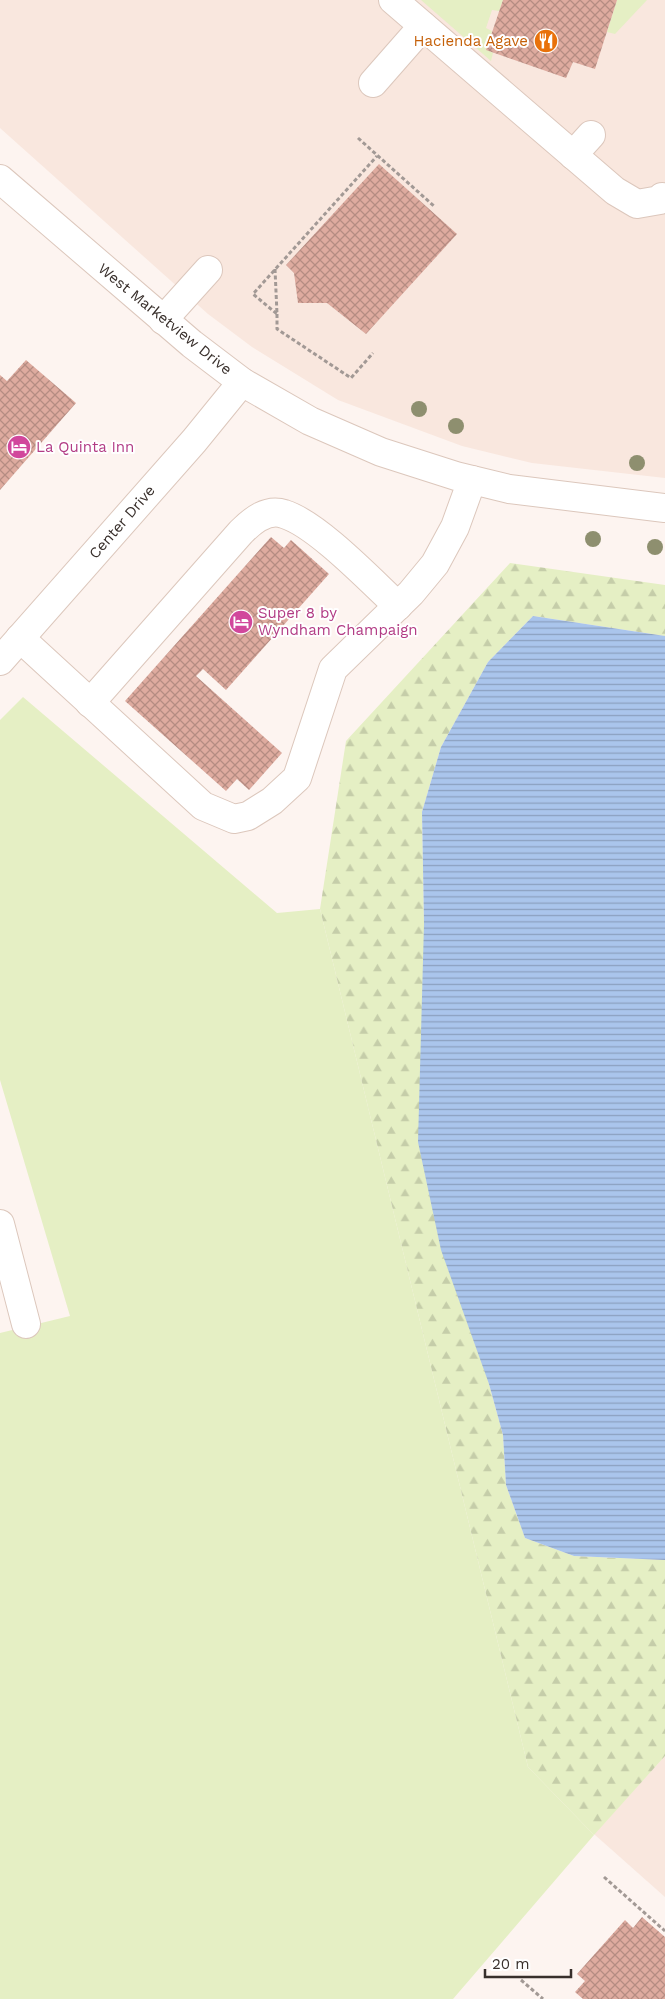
<svg xmlns="http://www.w3.org/2000/svg" width="665" height="1999" font-family="'Work Sans',sans-serif">
	<style>
		.built { fill: #f9e7de }
		.green { fill: #e5efc4 }
		.forest { fill: url(#forest-firs) }
		.water { fill: url(#water-rules) }
		.building { fill: url(#building-cross-hatch) }
		.lines { fill: none; stroke-linecap: round; stroke-linejoin: round }
		.minor-casing { stroke: #dcc7bc; stroke-width: 30 }
		.major-casing { stroke: #dcc7bc; stroke-width: 30 }
		.path { stroke: #a29995; stroke-width: 3; stroke-dasharray: 4 2.5; stroke-linecap: butt }
		.minor { stroke: #fff; stroke-width: 28 }
		.major { stroke: #fff; stroke-width: 28 }
		.tree { fill: #8e8f6f }
		.labels { text-anchor: middle; stroke-width: 4; stroke-linejoin: round; paint-order: stroke }
		.food-label { font-size: 15px; fill: #c56008; stroke: #fff; text-anchor: end }
		.street-label { font-size: 15px; fill: #382f2b; stroke: #fff }
		.hotel-label { font-size: 15px; fill: #b23c85; stroke: #fff; text-anchor: start }
	</style>
	<defs>
		<pattern id="forest-firs" width="22" height="20" patternUnits="userSpaceOnUse" patternTransform="scale(1.25)"><rect width="22" height="20" fill="#e5efc4"/><path d="M5 1l3.5 6h-7zM16 11l3.5 6h-7z" fill="#c5cda9"/></pattern>
		<pattern id="water-rules" width="6" height="5" patternUnits="userSpaceOnUse" patternTransform="scale(1.25)"><rect width="6" height="5" fill="#aac5ec"/><path d="M0 2.5h6" fill="none" stroke="#8ba0bf"/></pattern>
		<pattern id="building-cross-hatch" width="8" height="8" patternUnits="userSpaceOnUse" patternTransform="scale(1.25)"><rect width="8" height="8" fill="#deab9f"/><path d="M0 0l8 8M0 8l8-8" fill="none" stroke="#b58c82"/></pattern>
	</defs>
	<rect width="100%" height="100%" fill="#fdf4f0"/>
	<!-- built -->
	<g class="built">
		<path d="M0,0H665V478L532,463L462,446L338,400L252,347L208,314L0,128Z"/>
		<path d="M665,1756V1897L594,1834Z"/>
	</g>
	<!-- green -->
	<g class="green">
		<path d="M421,0H503L499,11L492,10L486,28L492,31L486,49L493,53L491,61Z"/>
		<path d="M617,0H647L615,34L607,32Z"/>
		<path d="M23,697L277,913L320,909L528,1767L594,1835L453,1999H0V1333L70,1316L0,1080V720Z"/>
	</g>
	<!-- forest -->
	<path class="forest" d="M510,563L665,585V636L533,616L488,662L441,747L422,812L424,924L489,1384L503,1435L506,1485L525,1538L574,1556L665,1560V1756L594,1835L528,1767L320,909L346,741Z"/>
	<!-- water -->
	<path class="water" d="M533,616L665,636V1560L574,1556L525,1538L506,1485L503,1435L489,1384L441,1250L418,1142L424,924L422,812L441,747L488,662Z"/>
	<!-- building -->
	<g class="building">
		<path d="M503,0H617L595,69L573,62L566,78L486,50Z"/>
		<path d="M379,164L457,234L366,334L327,303H298L294,273L286,265Z"/>
		<path d="M26,360L76,403L0,490V375L7,381Z"/>
		<path d="M271,537L284,548L291,540L329,574L226,690L203,669L196,676L282,753L249,790L237,779L226,791L125,701Z"/>
		<path d="M642,1917L665,1937V1999H583L575,1992L585,1981L577,1974L625,1920L633,1928Z"/>
	</g>
	<g class="lines">
		<!-- minor casing -->
		<g class="minor-casing">
			<g id="minor">
				<path d="M393,0L615,191L637,204L660,200L662,197"/>
				<path d="M373,83L423,26"/>
				<path d="M573,155L591,135"/>
				<path d="M163,320L208,270"/>
				<path d="M20,638L203,806L234,819L248,816L272,801L297,778L333,669L411,593L435,564L455,527L472,480"/>
				<path d="M0,661L194,441L242,382"/>
				<path d="M90,703L241,532C252,521 267,508 284,514C317,524 371,581 398,606"/>
				<path d="M0,1224L26,1324"/>
			</g>
		</g>
		<!-- major casing -->
		<g class="major-casing">
			<path id="major" d="M0,179L192,344L242,382L310,421L381,452L456,476L509,489L665,508"/>
		</g>
		<!-- path -->
		<g class="path">
			<path d="M358,138L435,207"/>
			<path d="M275,269L277,314L253,294L377,156"/>
			<path d="M277,314V329L351,378L373,353"/>
			<path d="M604,1877L665,1931"/>
			<path d="M521,1980L543,1999"/>
		</g>
		<!-- minor -->
		<use href="#minor" class="minor"/>
		<!-- major -->
		<use href="#major" class="major"/>
	</g>
	<!-- trees -->
	<g class="tree">
		<circle cx="419" cy="409" r="8"/>
		<circle cx="456" cy="426" r="8"/>
		<circle cx="637" cy="463" r="8"/>
		<circle cx="593" cy="539" r="8"/>
		<circle cx="655" cy="547" r="8"/>
	</g>
	<!-- icons -->
	<defs>
		<g id="restaurant-disc" transform="scale(1.25)"><circle r="9.5" fill="#e8710a" stroke="#fff"/><path d="M-5-6h1v4h1v-4h1v4h1v-4h1v5L-1.5 .5V6h-2V.5L-5-1ZM5-6V6H3V1.5H1.5Q1.5-4 5-6Z" fill="#fff"/></g>
		<g id="hotel-disc" transform="scale(1.25)"><circle r="9.5" fill="#d1479c" stroke="#fff"/><path d="M-6-4.5h1.5V1H6V5H4.5V3h-9V5H-6ZM-4 0a1.8 1.8 0 1 1 3.6 0ZM.5 0V-2.5h3Q6-2.5 6 0Z" fill="#fff"/></g>
	</defs>
	<g fill-rule="evenodd">
		<use href="#restaurant-disc" x="546" y="41"/>
		<use href="#hotel-disc" x="19" y="447"/>
		<use href="#hotel-disc" x="241" y="622"/>
	</g>
	<g class="labels">
		<!-- food labels -->
		<g class="food-label">
			<text x="528" y="46">Hacienda Agave</text>
		</g>
		<!-- street labels -->
		<g class="street-label">
			<text transform="translate(165 319) rotate(39)" y="5">West Marketview Drive</text>
			<text transform="translate(122 522) rotate(-49)" y="5">Center Drive</text>
		</g>
		<!-- hotel labels -->
		<g class="hotel-label">
			<text x="36" y="452">La Quinta Inn</text>
			<text x="258" y="618">Super 8 by<tspan x="258" dy="17">Wyndham Champaign</tspan></text>
		</g>
	</g>
	<!-- scale -->
	<path d="M485 1969v8h86v-8" fill="none" stroke="#382f2b" stroke-width="2.5"/>
	<text x="492" y="1969" font-size="15" fill="#382f2b" stroke="#ffffff" stroke-width="4" paint-order="stroke">20 m</text>
</svg>
